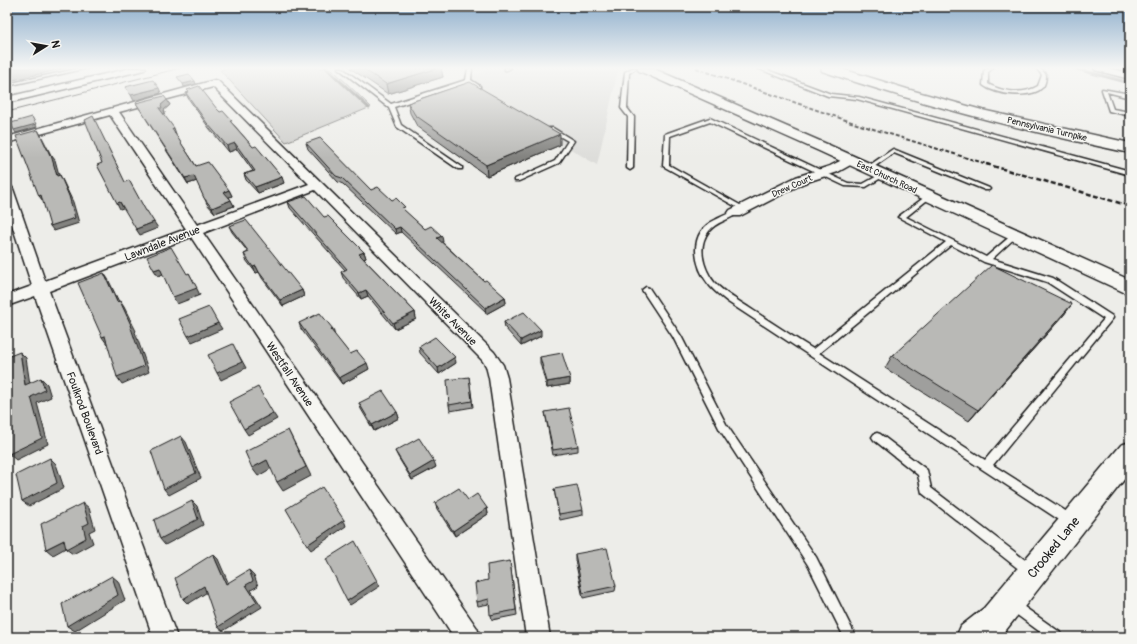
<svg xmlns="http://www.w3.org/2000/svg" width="1137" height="644" font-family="Pangolin,sans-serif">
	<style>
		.built { fill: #ddddda }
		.green { fill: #cececb; stroke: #757574 }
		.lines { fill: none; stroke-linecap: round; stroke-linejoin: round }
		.stream { stroke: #6f6f6d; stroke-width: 3 }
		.service-casing { stroke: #1c1c1c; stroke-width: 3 }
		.minor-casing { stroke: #1c1c1c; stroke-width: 3 }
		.tertiary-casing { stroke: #1c1c1c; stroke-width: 3 }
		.motorway-casing { stroke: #1c1c1c; stroke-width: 3 }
		.service { fill: #f6f6f2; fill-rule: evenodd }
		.minor { fill: #f6f6f2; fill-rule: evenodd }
		.tertiary { fill: #f6f6f2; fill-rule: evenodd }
		.motorway { fill: #f6f6f2; fill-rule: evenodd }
		.tram { stroke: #1c1c1c; stroke-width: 1 }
		.rail-far1 { stroke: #1c1c1c; stroke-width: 2; stroke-dasharray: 4 2; stroke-linecap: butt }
		.rail { stroke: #1c1c1c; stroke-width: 2.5; stroke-dasharray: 5 2.5; stroke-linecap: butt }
		.wall { fill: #9f9f9d; stroke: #1c1c1c }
		.shaded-wall { fill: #82827f; stroke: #1c1c1c }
		.building { fill: #b9b9b6; stroke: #1c1c1c }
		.labels { text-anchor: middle; stroke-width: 3; stroke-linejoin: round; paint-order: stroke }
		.far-street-label { font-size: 9px; fill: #1c1c1c; stroke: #f6f6f2 }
		.street-label { font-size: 11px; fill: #1c1c1c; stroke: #f6f6f2 }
		.near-street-label { font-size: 13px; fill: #1c1c1c; stroke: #f6f6f2 }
	</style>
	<rect width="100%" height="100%" fill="#edede9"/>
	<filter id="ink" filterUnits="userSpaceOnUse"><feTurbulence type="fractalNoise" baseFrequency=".025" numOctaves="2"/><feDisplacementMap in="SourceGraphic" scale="8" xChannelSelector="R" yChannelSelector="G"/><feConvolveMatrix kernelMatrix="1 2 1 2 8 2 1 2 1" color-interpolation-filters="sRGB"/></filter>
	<g filter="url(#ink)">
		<!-- built -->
		<path class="built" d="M486,68H617L618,70L597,165L457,80L484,72Z"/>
		<!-- green -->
		<path class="green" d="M230,68H331L371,107L286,142L220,70Z"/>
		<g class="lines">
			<!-- stream -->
			<g class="stream">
				<path d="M326,68L369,108"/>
				<path d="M1073,68L1130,83"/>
			</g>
			<!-- service casing -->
			<g class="service-casing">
				<g id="service">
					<path d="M81,68H88L7,86V84Z"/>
					<path d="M338,68H342L391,104L466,80L468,68H472L471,80L480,86V88H476L467,83L394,107L401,125L462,167V169H458L397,127L389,108Z"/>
					<path d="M505,68H511L507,70H505Z"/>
					<path d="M632,68H637L629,73L627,108L634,117L633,168L630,170L627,168L628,117L621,108L625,72Z"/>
					<path d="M757,68H762L831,94L859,97L1130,171V175L857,99L828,96Z"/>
					<path d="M988,68H993L988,72V84C1003,92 1023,95 1038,86L1042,75L1036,68H1040L1046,75C1046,79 1045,84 1043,87C1031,100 994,94 983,85L984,71Z"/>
					<path d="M1102,89L1130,94V98L1107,92L1113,109L1130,112V116L1109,111L1102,90Z"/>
					<path d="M710,118L848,183L863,184L881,174L883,173L886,175L866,187L845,186L710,122L670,136L669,165L747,209L746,210H742L663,166L665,134Z"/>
					<path d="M549,128H553L574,141L559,163L519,181H515V179L555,161L568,141L549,130Z"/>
					<path d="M893,149L989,188L990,189L989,190H985L894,153L871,169H867V167Z"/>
					<path d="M929,194L931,195V197L906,217L986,257L1013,234H1017L1018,235L1017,236L992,259L1053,278L1112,316L1113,318L993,465L1075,517L1076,521L1075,525L1071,526L1067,525L728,302C722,297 715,292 710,286C694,267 687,233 715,220C721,217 731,211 737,212V214C728,220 716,222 709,231C697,246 703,268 714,282C724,293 739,301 751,309C771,322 792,336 813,349L946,242L898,217ZM951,245L984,262L1047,282L1104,319L985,460L819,353Z"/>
					<path d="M646,287L649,288L681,336L726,424L816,557L856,637H844L808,565L720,430L673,337L642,290Z"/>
					<path d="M877,433L880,434L927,470L931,488L1033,566L1035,570L1033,574L1029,576L1025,574L922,493L918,475L874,440L872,437L874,434Z"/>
					<path d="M1013,599L1061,633L1063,637H1047L1009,609L1007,605L1009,601Z"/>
				</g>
			</g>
			<!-- minor casing -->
			<g class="minor-casing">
				<g id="minor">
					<path d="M131,68H146L144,70L7,103V97Z"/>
					<path d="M1094,68H1108L1130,73V79L1095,70Z"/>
					<path d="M215,80L218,81L494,352L503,365L507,378L550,637H526L489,378L486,366L482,360L315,190L203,233L477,628L480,637H454L191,237L49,291L177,637H153L35,296L7,306V295L32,286L7,209V185L11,186L13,189L45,281L186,229L110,115L7,143V137ZM213,87L309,184L197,225L119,112Z"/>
					<path d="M850,156L854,157L856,160L854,163L838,172L804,183L740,216H730L728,213L730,210L796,177L830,166Z"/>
				</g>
			</g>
			<!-- tertiary casing -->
			<g class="tertiary-casing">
				<g id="tertiary">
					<path d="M637,68H652L829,145L1130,280V295L819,151L639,71Z"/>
					<path d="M1130,442V472L1006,630L997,637H956L961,626L984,608L1121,445Z"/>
				</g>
			</g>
			<!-- motorway casing -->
			<g class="motorway-casing">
				<path id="motorway" d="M821,68H839L907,89L982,110L1130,143V153C1026,131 923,105 822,71Z"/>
			</g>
			<!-- service -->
			<use href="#service" class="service"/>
			<!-- minor -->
			<use href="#minor" class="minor"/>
			<!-- tertiary -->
			<use href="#tertiary" class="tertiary"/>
			<!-- motorway -->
			<use href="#motorway" class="motorway"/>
			<!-- tram -->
			<path class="tram" d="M7,112L180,68"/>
			<!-- rail-far1 -->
			<path class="rail-far1" d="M696,68L857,124L990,165"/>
			<!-- rail -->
			<path class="rail" d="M986,164L1130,206"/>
		</g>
		<!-- wall -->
		<g class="wall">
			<path d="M350,68H441L443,77L388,94Z"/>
			<path d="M187,90L217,109L234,125L284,183L258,193L246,180L244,174L253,171L237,149L229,152L209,128L188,98L186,93L189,92Z"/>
			<path d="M167,100L170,105L164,110L165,113L163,114L176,134H175L196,166L229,190L232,196L229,197L234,206L215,213L207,204L197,181L188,184L139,108L136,103Z"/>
			<path d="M408,103L560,145L487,176L417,126L410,113Z"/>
			<path d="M306,143L371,190L392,200L425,229L443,242H442L484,281L505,297L506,303L486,314V312L401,232L396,234L343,184L338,182L308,149Z"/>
			<path d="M288,202L324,217L364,252L366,258L364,259L415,312L416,319L395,329L368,296L361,299L343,278L341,272L345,270L290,208Z"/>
			<path d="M229,226L302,290L304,296L283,306L262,278L259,272L256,273L246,260L244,254L248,252L232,232Z"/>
			<path d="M1072,304L1063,316L969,421L885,368L892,356Z"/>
			<path d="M504,322L541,336L521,346L505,328Z"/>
			<path d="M299,323L335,336L350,354L369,369L342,384L301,329Z"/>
			<path d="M419,347L456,363L439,374L420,353Z"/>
			<path d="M540,357L570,378V384L547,388L540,363Z"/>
			<path d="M469,377L473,407L450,411L449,405Z"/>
			<path d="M359,403L397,412L399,418L374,431L361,409Z"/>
			<path d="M545,412L578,446V451L553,455L546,418Z"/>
			<path d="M395,451L436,467L412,480L398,457Z"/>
			<path d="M554,489L583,510V515L560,520L555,495Z"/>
			<path d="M468,500L487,508L488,514L455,536L437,509L435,503Z"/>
			<path d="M575,554L616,586L615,591L583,598L575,560Z"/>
			<path d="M510,561L517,615L492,620L489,604L478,606L477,602L488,580Z"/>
		</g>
		<!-- shaded-wall -->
		<g class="shaded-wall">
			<path d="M16,68H66L9,81L7,78V70Z"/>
			<path d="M438,68H441L443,77L388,94L386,84Z"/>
			<path d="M195,81L196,84L184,87L183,84Z"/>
			<path d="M159,88L161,93L134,101L131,95Z"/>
			<path d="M167,100L170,105L164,110L165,113L162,114L159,108L161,105Z"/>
			<path d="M32,117L37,127L16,133L14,130Z"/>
			<path d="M174,128L176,134H175L172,129Z"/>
			<path d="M38,130L41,135L52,157L51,155L55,160L61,182L57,176L50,155Z"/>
			<path d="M560,134V145L487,176L486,165Z"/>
			<path d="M235,143L237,149L229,152L227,146Z"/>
			<path d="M60,175L63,181L73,202L79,223L54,231L50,226Z"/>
			<path d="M194,176L197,181L188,184L185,178Z"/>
			<path d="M282,177L284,183L258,193L255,187Z"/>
			<path d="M229,190L232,196L227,198L224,192Z"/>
			<path d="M41,195L43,201L39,196Z"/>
			<path d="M231,200L234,206L215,213L212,208Z"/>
			<path d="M120,202L123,208L120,209L117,203Z"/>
			<path d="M154,222L158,228L140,235L136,229Z"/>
			<path d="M400,227L401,232L396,234L395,229Z"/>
			<path d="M442,236L443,242L438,244L437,238Z"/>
			<path d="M364,252L366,258L361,260L359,254Z"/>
			<path d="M256,266L259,272L256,273L253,267Z"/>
			<path d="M160,268L163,274L158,276L154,270Z"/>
			<path d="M104,273L108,279L122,308L117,302Z"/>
			<path d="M189,273L200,295L177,304L173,297Z"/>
			<path d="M302,290L304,296L283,306L280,300Z"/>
			<path d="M366,290L368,296L361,299L359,293Z"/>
			<path d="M505,297L506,303L486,314L485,308Z"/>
			<path d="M120,301L124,307L136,331L135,332L149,372L122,384L117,377Z"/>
			<path d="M1072,304L1063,316L969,421L978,410Z"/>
			<path d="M415,312L416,319L395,329L393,323Z"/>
			<path d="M218,323L222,329L192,342L188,336Z"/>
			<path d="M333,329L335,336L333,337L331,330Z"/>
			<path d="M541,330V336L521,346V340Z"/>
			<path d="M105,336L109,342L107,344L102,337Z"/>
			<path d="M236,350L246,368L221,380L217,373Z"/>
			<path d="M20,352L26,358L31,391L25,385Z"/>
			<path d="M455,357L456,363L439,374L438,368Z"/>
			<path d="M367,363L369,369L342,384L339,378Z"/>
			<path d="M41,378L47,384L51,397L37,403L48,444L16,460L9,454L31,397Z"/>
			<path d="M570,378V384L547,388V382Z"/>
			<path d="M397,412L399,418L374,431L372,425Z"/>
			<path d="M273,413L277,419L248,435L244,429Z"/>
			<path d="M288,430L311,476L283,491L277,482Z"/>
			<path d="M181,436L186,442L201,478L169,495L164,489Z"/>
			<path d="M50,458L56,464L64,488L29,506L22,501Z"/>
			<path d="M267,460L272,468L258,476L252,468Z"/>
			<path d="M434,461L436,467L412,480L410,475Z"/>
			<path d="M192,501L197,506L203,525L165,545L160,539Z"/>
			<path d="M83,503L89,508L95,529L89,532L93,543L73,554L66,549L83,526Z"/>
			<path d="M487,508L488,514L455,536L453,531Z"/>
			<path d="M344,520L346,526L311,550L307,545Z"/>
			<path d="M64,540L71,545L53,555L46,549Z"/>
			<path d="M213,554L218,559L231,589L226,584Z"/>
			<path d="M249,570L254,575L258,586L251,590L262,607L223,631L218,627L246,585Z"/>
			<path d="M112,576L118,581L125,600L75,631L67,626Z"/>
			<path d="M377,581L380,586L350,605L347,601Z"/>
			<path d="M204,586L209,591L188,604L183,599Z"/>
		</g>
		<!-- building -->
		<g class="building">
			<path d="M7,68H16L7,70Z"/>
			<path d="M362,68H438L386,84Z"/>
			<path d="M189,74L195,81L183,84L177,77Z"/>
			<path d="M153,80L159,88L131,95L125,87Z"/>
			<path d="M470,82L560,134L486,165L415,115L408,103Z"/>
			<path d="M199,86L217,109L220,112L223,111L232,121H230L253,147L256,146L282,177L255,187L244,174L255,171L235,143L227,146L207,123L186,93L189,92L187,90Z"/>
			<path d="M164,96L167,100L161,105L162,108H159L174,128L172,129L196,166L208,162L229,190L224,192L231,200L212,208L204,198L194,176L185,178L136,103Z"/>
			<path d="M93,116L125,182L129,180L146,211H147L154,222L136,229L120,202L117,203L97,165L102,163L85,120Z"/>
			<path d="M32,117L36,124L14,130L11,123Z"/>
			<path d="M38,130L50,155H51L57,176L60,175L69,196L75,218L50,226L41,195L39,196L16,136Z"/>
			<path d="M320,138L371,190L378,187L392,200L396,198L405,207L402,208L425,229L431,226L442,236L437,238L484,281L486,280L505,297L485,308V307L400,227L395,229L342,178L336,176L306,143Z"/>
			<path d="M306,196L324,217L328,216L364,252L359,254L415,312L393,323L366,290L359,293L341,272L347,269L288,202Z"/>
			<path d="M246,220L302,290L280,300L259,272L256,266L253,267L244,254L249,252L229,226Z"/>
			<path d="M171,247L187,274L189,273L197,288L173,297L160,268L154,270L147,257Z"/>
			<path d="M992,265L1072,304L978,410L892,356Z"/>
			<path d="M104,273L117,302L120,301L131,325H130L144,366L117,377L105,336L102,337L78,283Z"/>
			<path d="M209,307L218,323L188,336L179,319Z"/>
			<path d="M524,312L541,330L521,340L504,322Z"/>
			<path d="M320,313L333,329L331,330L350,354L357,351L367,363L339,378L299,323Z"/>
			<path d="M435,337L455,357L438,368L419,347Z"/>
			<path d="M233,344L242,362L217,373L208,355Z"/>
			<path d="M20,352L25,385L41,378L45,390L31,397L42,438L9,454L7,444V357Z"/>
			<path d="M562,353L570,378L547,382L540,357Z"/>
			<path d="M469,377L472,401L449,405L447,380Z"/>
			<path d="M258,387L273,413L244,429L229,402Z"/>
			<path d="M383,391L397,412L372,425L359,403Z"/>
			<path d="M569,408L578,446L553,450L545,412Z"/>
			<path d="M288,430L306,467L277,482L267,460L252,468L245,452Z"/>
			<path d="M181,436L196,473L164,489L151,451Z"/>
			<path d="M419,438L434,461L410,475L395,451Z"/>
			<path d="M50,458L57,483L22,501L16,475Z"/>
			<path d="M577,485L583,510L559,514L554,489Z"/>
			<path d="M322,487L344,520L307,545L286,509Z"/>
			<path d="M459,488L468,500L477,494L487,508L453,531L435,503Z"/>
			<path d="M192,501L198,519L160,539L154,520Z"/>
			<path d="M83,503L89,523L83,526L86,538L66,549L64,540L46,549L41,524Z"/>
			<path d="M355,541L377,581L347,601L326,559Z"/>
			<path d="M607,548L616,586L583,593L575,554Z"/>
			<path d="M213,554L226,584L249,570L253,581L246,585L257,602L218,627L204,586L183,599L175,578Z"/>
			<path d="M510,561L516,610L490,615L489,599L477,602L475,583L488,580L487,565Z"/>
			<path d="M112,576L118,595L67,626L62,604Z"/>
		</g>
	</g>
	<!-- sky -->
	<linearGradient id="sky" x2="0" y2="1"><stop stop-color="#8daecc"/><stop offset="0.43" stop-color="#f7f7f5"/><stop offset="1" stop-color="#f7f7f5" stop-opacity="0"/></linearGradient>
	<rect width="1137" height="158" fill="url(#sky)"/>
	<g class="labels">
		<!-- far-street labels -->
		<g class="far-street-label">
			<text transform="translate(1047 129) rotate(13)" y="3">Pennsylvania Turnpike</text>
			<text transform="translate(887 177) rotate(25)" y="3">East Church Road</text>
			<text transform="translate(792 186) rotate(-24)" y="3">Drew Court</text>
		</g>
		<!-- street labels -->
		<g class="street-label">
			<text transform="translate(162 243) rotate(-21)" y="4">Lawndale Avenue</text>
			<text transform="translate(453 321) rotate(45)" y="4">White Avenue</text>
			<text transform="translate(290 374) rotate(56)" y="4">Westfall Avenue</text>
			<text transform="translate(85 413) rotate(70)" y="4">Foulkrod Boulevard</text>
		</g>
		<!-- near-street labels -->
		<g class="near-street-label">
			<text transform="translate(1053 547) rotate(-51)" y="5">Crooked Lane</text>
		</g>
	</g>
	<!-- margin -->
	<rect width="1137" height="644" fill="none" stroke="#f6f6f2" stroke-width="24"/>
	<rect x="12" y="12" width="1113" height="620" fill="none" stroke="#1c1c1c" stroke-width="1.5" filter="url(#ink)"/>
	<!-- north arrow -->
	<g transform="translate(46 46) rotate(79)" stroke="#f6f6f2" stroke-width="3" paint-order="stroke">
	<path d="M0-3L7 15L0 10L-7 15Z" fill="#1c1c1c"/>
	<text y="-6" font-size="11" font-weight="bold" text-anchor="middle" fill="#1c1c1c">N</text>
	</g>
</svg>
